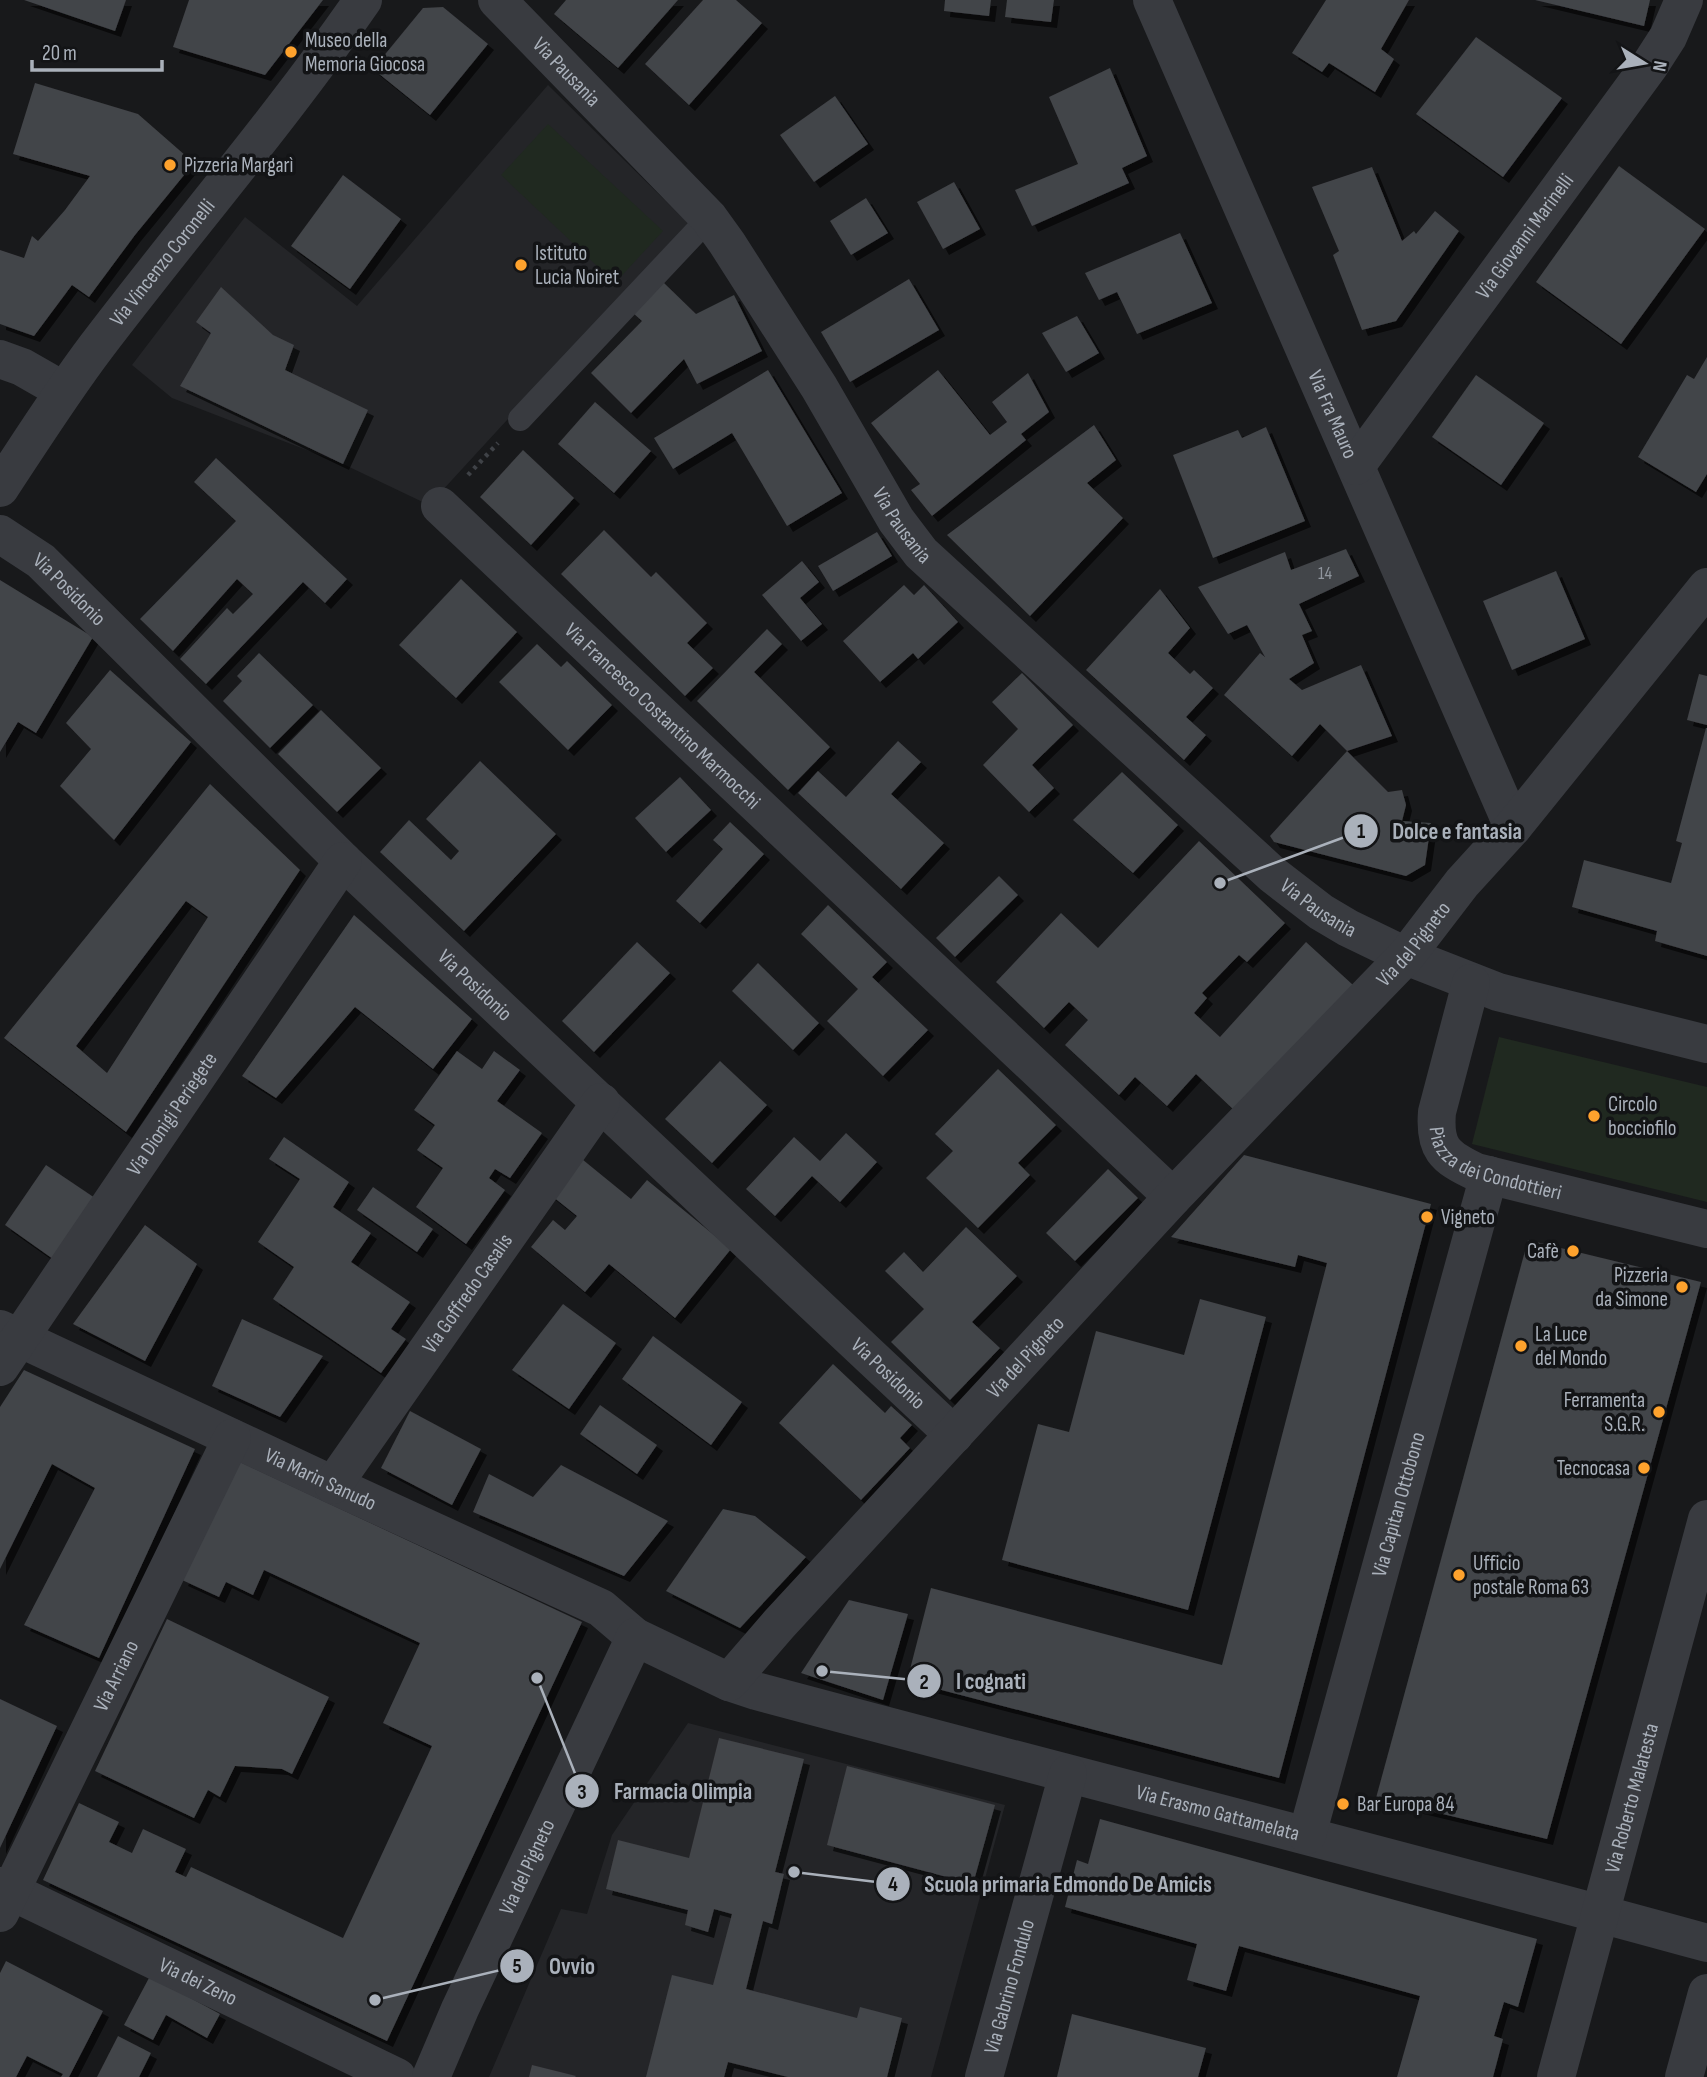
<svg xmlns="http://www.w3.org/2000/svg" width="1707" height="2077" font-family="'Sofia Sans Condensed',sans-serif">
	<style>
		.built { fill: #242528 }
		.green { fill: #202920 }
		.building { fill: #424448; fill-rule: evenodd; filter: url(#shadow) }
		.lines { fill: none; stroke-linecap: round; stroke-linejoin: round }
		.path { stroke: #3f4247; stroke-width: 4.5; stroke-dasharray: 3.5 5; stroke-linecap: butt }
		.service { stroke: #393b40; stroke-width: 24 }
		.minor { stroke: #393b40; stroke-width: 38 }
		.poi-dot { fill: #fea22d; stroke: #131416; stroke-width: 2.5 }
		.labels { text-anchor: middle; stroke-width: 7; stroke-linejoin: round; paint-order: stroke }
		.number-label { font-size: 18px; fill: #90969e }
		.poi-label { font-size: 21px; fill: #aab1bb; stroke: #131416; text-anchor: start }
		.street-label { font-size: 21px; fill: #aab1bb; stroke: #131416 }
		.leader { fill: none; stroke: #aab1bb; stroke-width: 2.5 }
		.callout-dot { fill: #aab1bb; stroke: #131416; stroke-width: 2.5 }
		.mark-label { font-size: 21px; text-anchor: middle; font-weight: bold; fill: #111 }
		.callout-label { font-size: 23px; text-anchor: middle; font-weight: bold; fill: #aab1bb; stroke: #131416; stroke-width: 7; stroke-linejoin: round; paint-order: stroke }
	</style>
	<defs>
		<filter id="shadow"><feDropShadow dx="6" dy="6" stdDeviation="0" flood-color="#0009"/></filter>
	</defs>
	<rect width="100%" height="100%" fill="#18191b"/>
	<!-- built -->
	<g class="built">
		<path d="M548,85L688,223L429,505L343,464L172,398L132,365L245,217L357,306Z"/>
		<path d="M688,1723L1005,1805L931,2077H489L561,1909L587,1914L612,1835Z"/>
	</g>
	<!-- green -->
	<g class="green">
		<path d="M548,124L663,231L615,283L501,175Z"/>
		<path d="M1499,1037L1707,1087V1202L1472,1144Z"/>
	</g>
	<!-- building -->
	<g class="building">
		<path d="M24,0H126L115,31Z"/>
		<path d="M189,0H323L265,75L173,47Z"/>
		<path d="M566,0H678L618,68L554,14Z"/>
		<path d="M703,0H736L762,23L689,105L645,64Z"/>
		<path d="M945,0H991L989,16L944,11Z"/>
		<path d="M1007,0H1054L1051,22L1005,17Z"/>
		<path d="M1326,0H1409L1381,49L1394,59L1375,92L1329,63L1322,72L1292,53Z"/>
		<path d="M1535,0H1650L1644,26Z"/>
		<path d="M443,7L488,44L430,115L373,69L423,8Z"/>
		<path d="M1476,37L1562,98L1503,177L1416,114Z"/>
		<path d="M1110,68L1147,156L1122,168L1129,183L1032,226L1015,190L1078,164L1049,97Z"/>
		<path d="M35,83L138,114L194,163L135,235L89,297L72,285L34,336L0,324V250L24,258L32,236L38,241L65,210L90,176L13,154Z"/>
		<path d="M835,96L868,144L814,182L780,135Z"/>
		<path d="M1619,166L1705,229L1621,344L1536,282Z"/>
		<path d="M1372,167L1402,241L1414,231L1416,234L1435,211L1459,231L1396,321L1362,330L1333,255L1339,251L1312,187Z"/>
		<path d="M343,175L401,219L350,289L291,246Z"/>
		<path d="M954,182L980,229L943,249L917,202Z"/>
		<path d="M866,198L888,233L851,255L830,221Z"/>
		<path d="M1180,233L1212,303L1137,334L1117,292L1099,300L1085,273Z"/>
		<path d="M909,279L939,330L850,382L821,332Z"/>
		<path d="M663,282L696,314L734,295L762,351L697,384L684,359L631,413L591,373L642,321L633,313Z"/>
		<path d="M221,287L273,335L294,345L285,370L368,410L343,464L180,386L211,333L196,322Z"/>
		<path d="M1077,316L1099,353L1066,372L1042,333Z"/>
		<path d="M1707,357V474L1696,492L1638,457L1687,375L1694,379Z"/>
		<path d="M768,370L842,493L787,526L732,433L673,469L654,438Z"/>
		<path d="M938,370L990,435L1007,422L992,402L1028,373L1049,412L1021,434L1026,440L932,516L911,490L920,484L871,423Z"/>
		<path d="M1476,375L1544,423L1501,485L1432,437Z"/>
		<path d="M595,402L651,451L614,493L558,444Z"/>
		<path d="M1094,425L1116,460L1087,483L1123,518L1030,616L947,535Z"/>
		<path d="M1266,427L1305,521L1213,558L1173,455L1238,430L1242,438Z"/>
		<path d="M523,450L574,498L531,545L480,497Z"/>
		<path d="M216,458L347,579L325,603L303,582L206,684L180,659L227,608L233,614L253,594L237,579L173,651L140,619L236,521L194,482Z"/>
		<path d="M604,530L651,577L656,572L707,623L687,643L713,668L685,696L561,574Z"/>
		<path d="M877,532L892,556L833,591L818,566Z"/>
		<path d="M1346,549L1359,576L1299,604L1312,631L1302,635L1314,663L1289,679L1302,690L1361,665L1392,736L1347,751L1320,724L1292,756L1224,695L1260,653L1265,657L1247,625L1228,634L1198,587L1285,552L1291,570Z"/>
		<path d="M802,561L819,582L800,598L822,624L801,641L762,595Z"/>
		<path d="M1556,571L1585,639L1512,670L1483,601Z"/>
		<path d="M461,579L517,632L456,698L399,645Z"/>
		<path d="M0,580L93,637L36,733L18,722L0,752Z"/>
		<path d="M904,585L914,595L924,585L958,622L918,659L913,653L880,682L843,641Z"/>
		<path d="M1160,589L1190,628L1168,653L1190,674L1194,670L1213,688L1186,717L1206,735L1184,760L1086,670Z"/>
		<path d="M767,629L782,644L754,672L830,747L788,790L697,701Z"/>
		<path d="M537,644L561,667L567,661L612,705L568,750L499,682Z"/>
		<path d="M259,653L313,705L270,748L223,701L242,681L237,676Z"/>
		<path d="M110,670L191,742L114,840L60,786L91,749L66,723Z"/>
		<path d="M1022,673L1073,725L1032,765L1054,788L1029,812L983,765L1018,729L992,702Z"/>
		<path d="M1699,674L1707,676V725L1687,720Z"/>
		<path d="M321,710L381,768L337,812L278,754Z"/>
		<path d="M1706,728H1707V956L1655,941L1657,931L1572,907L1584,860L1671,883L1682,843L1676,841Z"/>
		<path d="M898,741L921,762L891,794L944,843L901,889L798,793L818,771L846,797Z"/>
		<path d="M1347,751L1388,792L1402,790L1406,805L1402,821L1431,823L1425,865L1406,876L1274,842L1270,836Z"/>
		<path d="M480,761L556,834L464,931L380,852L409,820L451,860L459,851L426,819Z"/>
		<path d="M1122,772L1178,825L1133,873L1073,820Z"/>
		<path d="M680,777L711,810L666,852L635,818Z"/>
		<path d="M210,784L300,870L126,1132L4,1038ZM186,901L208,917L107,1073L76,1046Z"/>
		<path d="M730,822L764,854L700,923L676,901L723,849L713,840Z"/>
		<path d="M1199,841L1285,923L1247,962L1239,955L1202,993L1207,998L1194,1013L1220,1037L1306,942L1353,985L1235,1111L1196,1074L1167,1106L1135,1077L1119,1095L1065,1045L1088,1020L1069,1002L1044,1028L996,982L1061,913L1098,948Z"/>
		<path d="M999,876L1018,895L955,957L936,938Z"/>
		<path d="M828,905L887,962L872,977L928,1030L883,1076L827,1021L858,989L801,934Z"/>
		<path d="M354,915L472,1019L433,1069L355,1007L276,1098L242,1076Z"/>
		<path d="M637,942L670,973L594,1052L562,1021Z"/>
		<path d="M758,963L819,1023L793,1050L732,991Z"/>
		<path d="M457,1051L482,1069L494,1051L520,1070L497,1101L542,1133L510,1178L495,1169L489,1178L505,1190L466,1244L416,1207L443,1168L417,1150L435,1125L414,1110Z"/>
		<path d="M720,1061L767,1105L712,1163L665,1119Z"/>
		<path d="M998,1069L1056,1125L1018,1163L1030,1175L978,1228L926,1178L953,1151L935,1134Z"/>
		<path d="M846,1133L877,1162L840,1202L812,1176L775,1216L746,1189L794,1137L820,1161Z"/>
		<path d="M284,1137L349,1182L333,1207L371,1233L351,1262L410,1302L391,1329L406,1339L381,1373L273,1299L294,1267L258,1242L300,1179L269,1159Z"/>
		<path d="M577,1155L631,1199L647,1180L731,1249L675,1318L609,1264L585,1292L531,1247L553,1220L565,1230L577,1216L547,1192Z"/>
		<path d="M1244,1155L1431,1204L1279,1778L907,1681L931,1588L1222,1665L1327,1263L1298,1255L1295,1267L1171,1237Z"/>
		<path d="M46,1165L95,1198L53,1259L5,1225Z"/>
		<path d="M1108,1169L1138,1198L1075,1261L1046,1233Z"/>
		<path d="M373,1187L433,1229L417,1252L357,1210Z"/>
		<path d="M145,1225L197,1264L145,1361L73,1324Z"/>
		<path d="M966,1227L1017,1276L972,1322L1000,1348L950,1400L891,1342L924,1309L885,1271L904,1252L923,1272Z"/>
		<path d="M1528,1240L1701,1282L1547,1839L1376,1798Z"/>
		<path d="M1200,1299L1266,1317L1188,1610L1002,1560L1038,1424L1069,1432L1096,1331L1184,1355Z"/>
		<path d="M563,1304L616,1343L569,1409L512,1370Z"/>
		<path d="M242,1319L323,1356L280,1417L212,1386Z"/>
		<path d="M653,1336L742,1402L711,1445L622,1379Z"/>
		<path d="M833,1364L885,1413L891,1406L912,1425L900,1438L910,1448L861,1500L779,1423Z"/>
		<path d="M24,1370L195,1449L99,1658L24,1625L95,1488L52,1464L0,1569V1407Z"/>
		<path d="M600,1405L657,1445L637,1474L580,1434Z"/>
		<path d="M410,1411L481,1449L452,1505L381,1468Z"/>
		<path d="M238,1461L582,1622L387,2041L43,1880L79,1803L119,1822L109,1842L132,1853L143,1829L186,1849L175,1872L186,1877L191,1867L343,1938L432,1746L383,1723L420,1643L264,1570L253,1595L226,1582L219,1597L182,1580Z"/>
		<path d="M561,1465L668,1521L624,1576L473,1512L489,1474L533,1497Z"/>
		<path d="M723,1509L755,1516L806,1557L740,1628L666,1591Z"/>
		<path d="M849,1600L908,1614L883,1700L801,1673Z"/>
		<path d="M167,1619L329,1697L292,1774L282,1769L235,1766L220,1797L208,1790L194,1818L95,1771Z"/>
		<path d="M0,1699L57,1726L0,1848Z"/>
		<path d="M719,1738L804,1759L775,1872L784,1874L772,1924L763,1921L746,1989L857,2018L860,2007L902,2018L887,2077H788L728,2062L724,2077H646L672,1975L713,1985L732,1914L714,1909L708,1932L685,1925L688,1910L606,1889L618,1840L689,1858Z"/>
		<path d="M847,1766L995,1805L973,1884L827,1845Z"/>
		<path d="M1100,1819L1537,1939L1518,2007L1504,2002L1494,2036L1503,2039L1493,2077H1397L1420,1996L1239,1946L1226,1991L1187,1980L1197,1944L1065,1907L1077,1860L1088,1864Z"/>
		<path d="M6,1961L103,2011L69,2077H61L63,2074L27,2056L16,2077H0V1973Z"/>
		<path d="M150,1976L220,2014L207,2038L166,2015L153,2040L124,2025Z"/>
		<path d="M1072,2014L1206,2048L1198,2077H1057Z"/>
		<path d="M118,2036L151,2053L139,2077H97Z"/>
		<path d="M532,2065L576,2076L575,2077H529Z"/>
	</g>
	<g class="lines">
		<!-- path -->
		<path class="path" d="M468,475L498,443"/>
		<!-- service -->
		<path class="service" d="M520,419L709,218"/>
		<!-- minor -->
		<g class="minor">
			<path id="s1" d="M497,0L709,218L727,243L819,387L896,520L921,553L1273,875L1321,912L1348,928L1406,956L1498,992L1707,1044"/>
			<path id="s2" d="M1152,0L1513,827"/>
			<path d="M0,359L22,367L64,391"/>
			<path id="s3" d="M1356,466L1650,65L1668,37L1684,0"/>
			<path id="s4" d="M0,488C31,441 62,392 96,347C184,231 280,120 363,0"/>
			<path id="s5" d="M440,506L1173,1197"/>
			<path id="s6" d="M0,534L41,561L343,861L954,1435"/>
			<path id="s7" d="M1471,983L1437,1112C1434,1148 1444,1157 1476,1172L1707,1229"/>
			<path id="s8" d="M0,1329L333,1485L601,1608L635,1637"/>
			<path id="s9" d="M0,1367L343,861"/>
			<path id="s10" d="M333,1485L601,1102"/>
			<path id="s11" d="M729,1682L756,1691C1073,1776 1391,1856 1707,1943"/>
			<path id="s12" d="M1307,1835L1489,1175"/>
			<path id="s13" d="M0,1886L397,2077"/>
			<path id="s14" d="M0,1913L232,1438"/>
			<path id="s15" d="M431,2077L460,2009L635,1637L729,1682L779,1624L1173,1197L1406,956L1462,883L1513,827L1707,587"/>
			<path id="s16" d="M984,2077L1068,1774"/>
			<path id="s17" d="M1556,2077L1707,1519"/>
			<path d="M1684,2077L1707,1993"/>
		</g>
	</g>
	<!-- markers -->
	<g class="poi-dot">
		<circle cx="291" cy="52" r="7"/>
		<circle cx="170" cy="165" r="7"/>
		<circle cx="521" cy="265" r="7"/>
		<circle cx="1594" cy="1116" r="7"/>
		<circle cx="1427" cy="1217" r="7"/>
		<circle cx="1573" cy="1251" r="7"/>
		<circle cx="1682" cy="1287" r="7"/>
		<circle cx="1521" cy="1346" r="7"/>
		<circle cx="1659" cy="1412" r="7"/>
		<circle cx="1644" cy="1468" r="7"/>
		<circle cx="1459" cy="1575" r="7"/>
		<circle cx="1343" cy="1804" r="7"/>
	</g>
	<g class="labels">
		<!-- number labels -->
		<g class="number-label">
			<text x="1325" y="579">14</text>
		</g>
		<!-- poi labels -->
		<g class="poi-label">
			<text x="305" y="47">Museo della<tspan x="305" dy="24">Memoria Giocosa</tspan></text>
			<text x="184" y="172">Pizzeria Margarì</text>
			<text x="535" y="260">Istituto<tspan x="535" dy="24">Lucia Noiret</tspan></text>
			<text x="1608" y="1111">Circolo<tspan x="1608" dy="24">bocciofilo</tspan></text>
			<text x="1441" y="1224">Vigneto</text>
			<text x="1559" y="1258" text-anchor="end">Cafè</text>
			<text x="1668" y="1282" text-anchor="end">Pizzeria<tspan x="1668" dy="24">da Simone</tspan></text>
			<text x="1535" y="1341">La Luce<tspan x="1535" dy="24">del Mondo</tspan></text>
			<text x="1645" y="1407" text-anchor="end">Ferramenta<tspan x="1645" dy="24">S.G.R.</tspan></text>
			<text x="1630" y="1475" text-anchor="end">Tecnocasa</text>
			<text x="1473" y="1570">Ufficio<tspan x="1473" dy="24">postale Roma 63</tspan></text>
			<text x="1357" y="1811">Bar Europa 84</text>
		</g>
		<!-- street labels -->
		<g class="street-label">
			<text dy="7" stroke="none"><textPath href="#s1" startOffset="100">Via Pausania</textPath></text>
			<text dy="7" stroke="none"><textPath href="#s3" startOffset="285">Via Giovanni Marinelli</textPath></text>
			<text dy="7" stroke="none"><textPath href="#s4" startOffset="278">Via Vincenzo Coronelli</textPath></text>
			<text dy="7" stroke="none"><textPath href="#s2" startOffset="452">Via Fra Mauro</textPath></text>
			<text dy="7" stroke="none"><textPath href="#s1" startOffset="667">Via Pausania</textPath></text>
			<text dy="7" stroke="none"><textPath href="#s6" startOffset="89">Via Posidonio</textPath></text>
			<text dy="7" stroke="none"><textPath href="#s5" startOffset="306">Via Francesco Costantino Marmocchi</textPath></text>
			<text dy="7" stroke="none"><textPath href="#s1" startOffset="1234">Via Pausania</textPath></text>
			<text dy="7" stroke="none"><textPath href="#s15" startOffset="1596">Via del Pigneto</textPath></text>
			<text dy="7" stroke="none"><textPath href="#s6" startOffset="656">Via Posidonio</textPath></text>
			<text dy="7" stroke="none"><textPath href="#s9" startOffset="306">Via Dionigi Periegete</textPath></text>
			<text dy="7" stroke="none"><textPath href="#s7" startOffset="224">Piazza dei Condottieri</textPath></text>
			<text dy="7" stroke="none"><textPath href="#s10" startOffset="234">Via Goffredo Casalis</textPath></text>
			<text dy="7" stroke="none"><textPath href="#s15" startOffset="1029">Via del Pigneto</textPath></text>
			<text dy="7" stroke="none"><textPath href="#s6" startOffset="1223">Via Posidonio</textPath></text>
			<text dy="7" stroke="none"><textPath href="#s8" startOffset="354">Via Marin Sanudo</textPath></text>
			<text dy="7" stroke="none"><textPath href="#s12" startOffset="343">Via Capitan Ottobono</textPath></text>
			<text dy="7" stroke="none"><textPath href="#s14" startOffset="264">Via Arriano</textPath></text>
			<text dy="7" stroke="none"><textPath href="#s17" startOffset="289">Via Roberto Malatesta</textPath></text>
			<text dy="7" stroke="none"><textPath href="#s11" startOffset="506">Via Erasmo Gattamelata</textPath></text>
			<text dy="7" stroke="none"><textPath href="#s15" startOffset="231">Via del Pigneto</textPath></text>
			<text dy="7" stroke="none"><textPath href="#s13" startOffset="220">Via dei Zeno</textPath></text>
			<text dy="7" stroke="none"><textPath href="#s16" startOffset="94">Via Gabrino Fondulo</textPath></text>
		</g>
	</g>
	<!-- callouts -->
	<path class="leader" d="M1220 883L1361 831M822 1671L924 1681M537 1678L582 1791M794 1872L893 1884M375 2000L517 1966"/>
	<g class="callout-dot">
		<circle cx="1220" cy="883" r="7"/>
		<circle cx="822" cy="1671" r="7"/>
		<circle cx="537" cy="1678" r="7"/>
		<circle cx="794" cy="1872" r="7"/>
		<circle cx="375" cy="2000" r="7"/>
		<circle cx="1361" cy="831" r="18"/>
		<circle cx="924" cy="1681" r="18"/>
		<circle cx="582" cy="1791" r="18"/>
		<circle cx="893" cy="1884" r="18"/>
		<circle cx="517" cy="1966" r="18"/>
	</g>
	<g class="mark-label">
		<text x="1361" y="838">1</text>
		<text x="924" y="1689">2</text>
		<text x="582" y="1799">3</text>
		<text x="893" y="1891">4</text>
		<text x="517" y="1973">5</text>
	</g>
	<g class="callout-label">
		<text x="1457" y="839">Dolce e fantasia</text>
		<text x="991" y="1689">I cognati</text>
		<text x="683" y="1799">Farmacia Olimpia</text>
		<text x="1068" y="1892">Scuola primaria Edmondo De Amicis</text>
		<text x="572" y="1974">Ovvio</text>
	</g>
	<!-- north arrow -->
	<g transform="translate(1644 63) rotate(101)" stroke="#131416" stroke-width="5" paint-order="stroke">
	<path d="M0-5L12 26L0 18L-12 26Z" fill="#aab1bb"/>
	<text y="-10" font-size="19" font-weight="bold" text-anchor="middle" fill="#aab1bb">N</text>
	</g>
	<!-- scale -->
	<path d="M32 60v10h130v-10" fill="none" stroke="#aab1bb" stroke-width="3.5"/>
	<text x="42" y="60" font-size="21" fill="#aab1bb" stroke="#131416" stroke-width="5" paint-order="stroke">20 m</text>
</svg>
